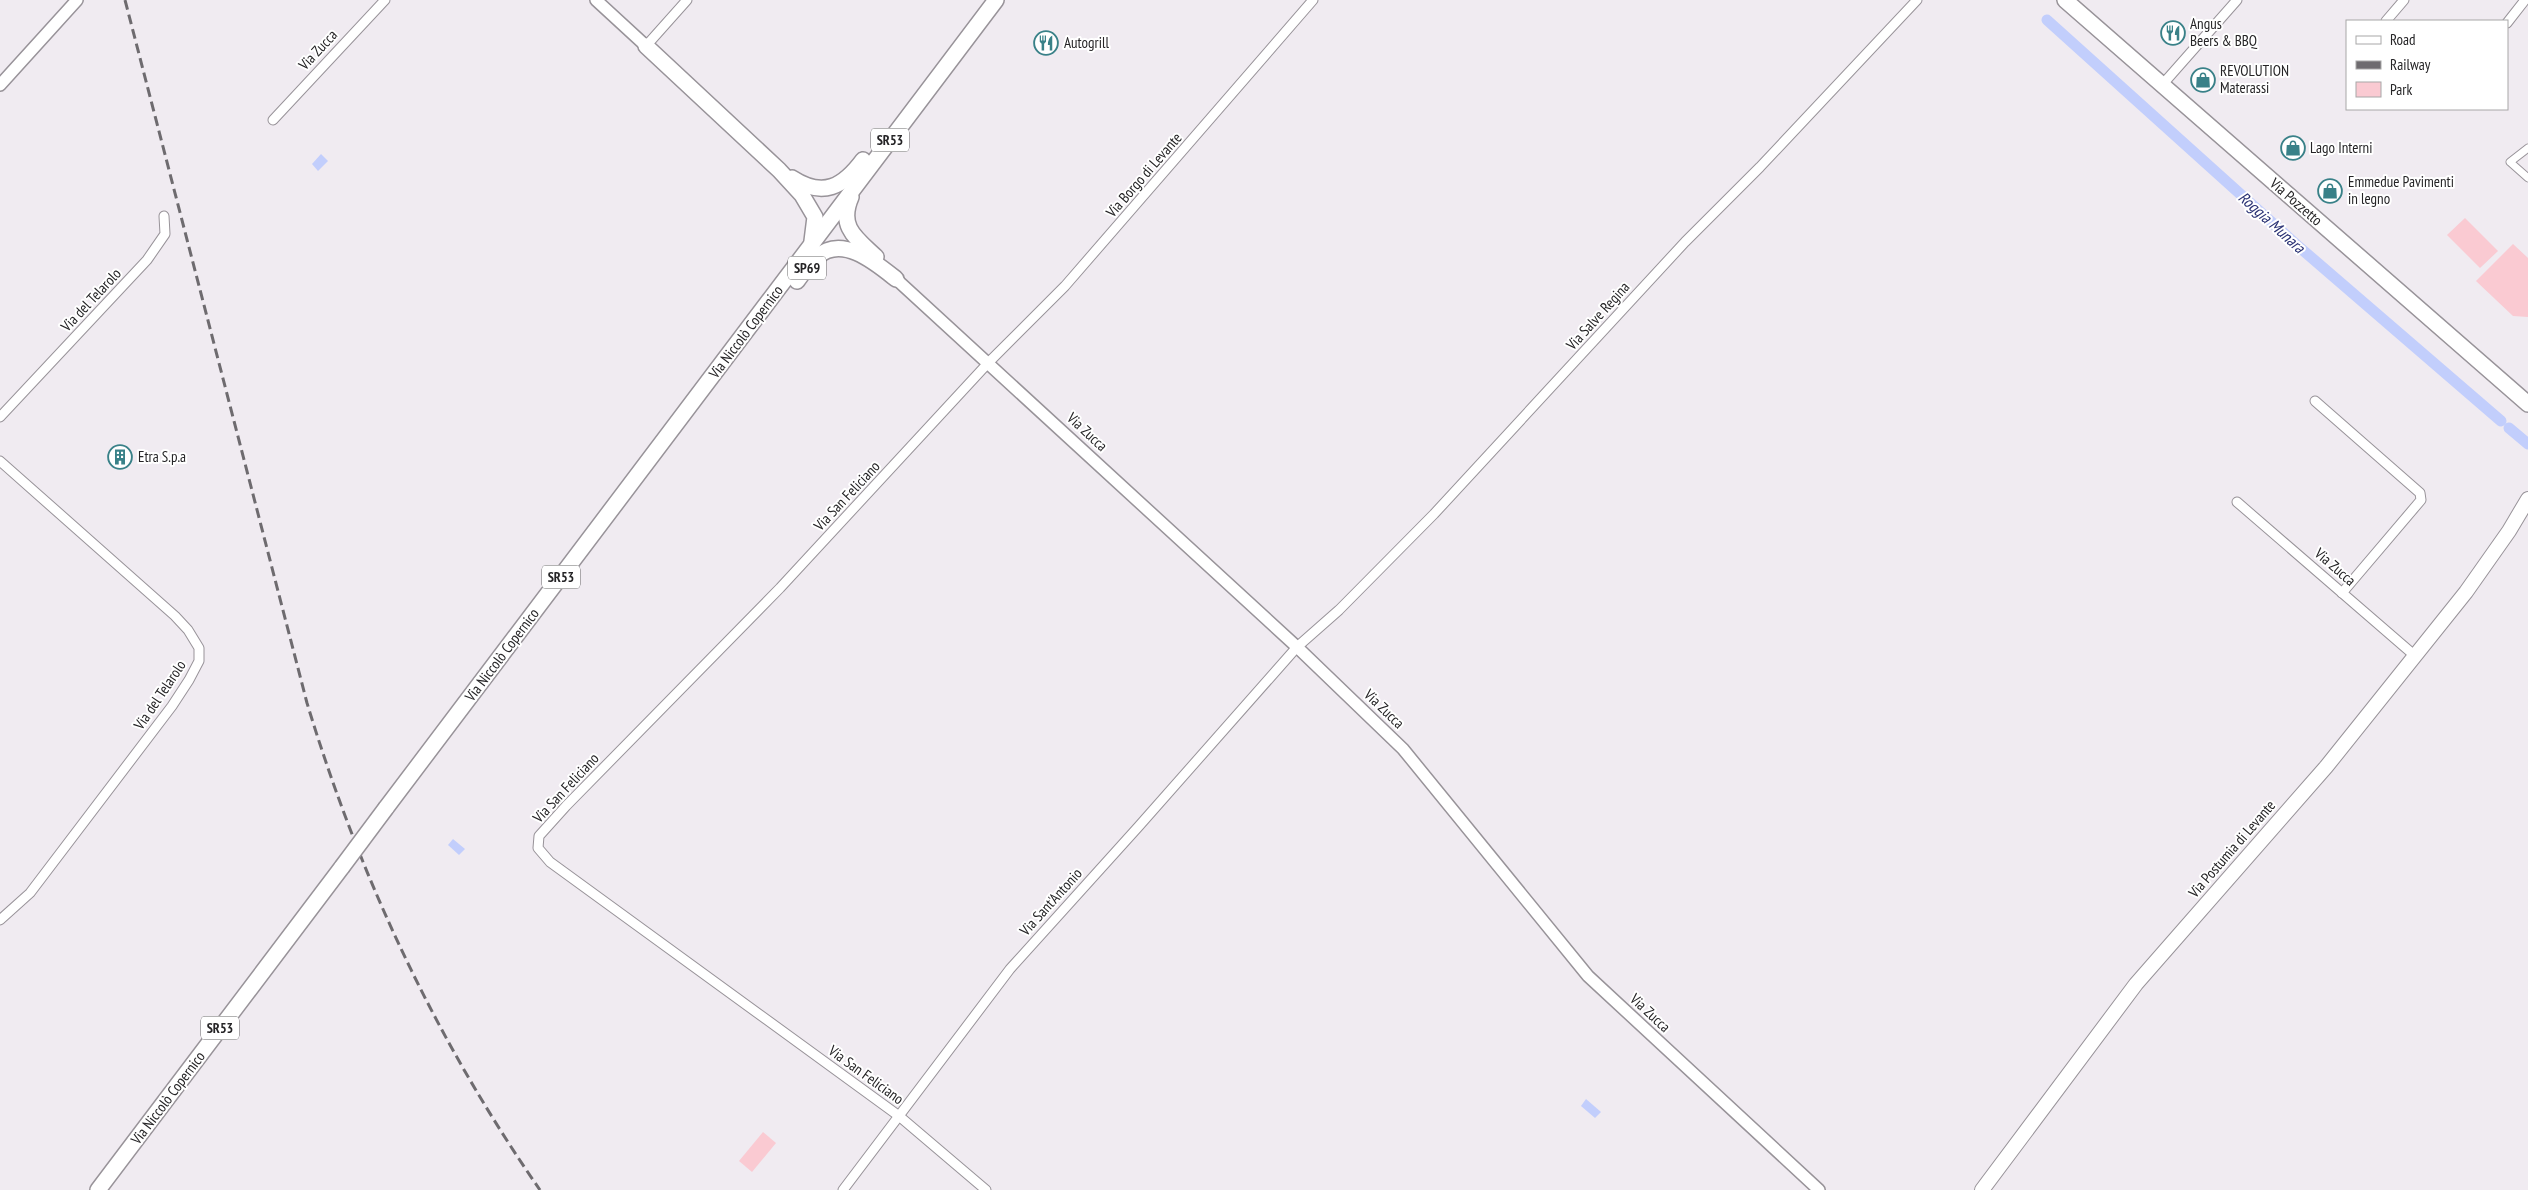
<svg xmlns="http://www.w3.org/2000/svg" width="2528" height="1190" font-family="'PT Sans Narrow',sans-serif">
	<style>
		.green { fill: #facad2 }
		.water { fill: #c2cefc }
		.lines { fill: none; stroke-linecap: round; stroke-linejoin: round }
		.canal { stroke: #c2cefc; stroke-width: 11 }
		.pedestrian-casing { stroke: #989399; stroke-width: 9 }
		.minor-casing { stroke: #989399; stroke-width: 11 }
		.tertiary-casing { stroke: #989399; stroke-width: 14 }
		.secondary-casing { stroke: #989399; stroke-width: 16 }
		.primary-casing { stroke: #989399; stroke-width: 18 }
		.trunk-casing { stroke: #989399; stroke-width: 18 }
		.pedestrian { stroke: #fff; stroke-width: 7 }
		.minor { stroke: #fff; stroke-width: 9 }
		.tertiary { stroke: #fff; stroke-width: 11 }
		.secondary { stroke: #fff; stroke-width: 14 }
		.primary { stroke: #fff; stroke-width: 15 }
		.trunk { stroke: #fff; stroke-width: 15 }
		.rail { stroke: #6e6b6f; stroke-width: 3; stroke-dasharray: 10 5; stroke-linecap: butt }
		.trunk-bridge-casing { stroke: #989399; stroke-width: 18; stroke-linecap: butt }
		.trunk-bridge { stroke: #fff; stroke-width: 15 }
		.labels { text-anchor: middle; stroke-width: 4; stroke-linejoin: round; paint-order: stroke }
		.shield { fill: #fff; stroke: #666667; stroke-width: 1 }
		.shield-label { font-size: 14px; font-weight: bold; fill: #252426 }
		.poi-label { font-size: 15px; fill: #252426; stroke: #fff; text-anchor: start }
		.street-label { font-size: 15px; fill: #252426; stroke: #fff }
		.water-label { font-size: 16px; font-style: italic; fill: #2a3274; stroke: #fff }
	</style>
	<rect width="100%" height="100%" fill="#f0ebf1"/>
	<!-- green -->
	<g class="green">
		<path d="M2465,218L2498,251L2480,268L2447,235Z"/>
		<path d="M2513,244L2528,258V317L2513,316L2476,281Z"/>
		<path d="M763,1132L776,1143L752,1172L739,1161Z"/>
	</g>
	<!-- water -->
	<g class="water">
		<path d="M321,154L328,161L318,171L312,164Z"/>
		<path d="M453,839L465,849L459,855L448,845Z"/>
		<path d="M1586,1099L1601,1112L1595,1118L1581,1106Z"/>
	</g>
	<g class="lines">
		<!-- canal -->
		<g class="canal">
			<path d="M2047,20L2298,246L2501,421"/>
			<path d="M2509,428L2528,444"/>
		</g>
		<!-- pedestrian casing -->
		<g class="pedestrian-casing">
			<path id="pedestrian" d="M2528,148L2510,162L2528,178"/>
		</g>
		<!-- minor casing -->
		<g class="minor-casing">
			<g id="minor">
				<path d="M2386,21L2404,0"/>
				<path d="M2507,23L2525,0"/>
				<path d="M646,46L687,0"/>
				<path d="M2162,85L2237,0"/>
				<path d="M273,120L385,0"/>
				<path d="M2315,401L2420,493L2421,500L2342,593"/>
				<path d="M0,417L147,260L165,234L164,216"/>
				<path d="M0,461L175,616L188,630L199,648V661L189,680L172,706L30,893L0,920"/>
				<path d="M2237,502L2414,655"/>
				<path d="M843,1190L1010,969L1139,826L1297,647L1339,610L1434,514L1685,242L1760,167L1917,0"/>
				<path d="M986,1190L899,1116L550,862L538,848L539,836L566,806L780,588L989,362L1065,286L1313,0"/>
			</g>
		</g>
		<!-- tertiary casing -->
		<g class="tertiary-casing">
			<g id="tertiary">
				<path d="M596,0L646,46"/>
				<path d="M0,85L77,0"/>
				<path d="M896,279L1297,647L1403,749L1588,976L1819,1190"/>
			</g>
		</g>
		<!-- secondary casing -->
		<g class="secondary-casing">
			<path id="secondary" d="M1982,1190L2136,984L2326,767L2466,592L2509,531L2528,499"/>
		</g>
		<!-- primary casing -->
		<g class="primary-casing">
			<path id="primary" d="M2065,0L2528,404"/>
		</g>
		<!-- trunk casing -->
		<g class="trunk-casing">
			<g id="trunk">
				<path d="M646,46L779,170L802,195L815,217L812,241"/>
				<path d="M792,178C823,198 843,187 863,160"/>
				<path d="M851,197C838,227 856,238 876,257"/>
				<path d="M797,281C803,273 809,263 817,257C842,234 876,263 896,279"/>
				<path d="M386,808L996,0"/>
				<path d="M98,1190L342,867"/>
			</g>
		</g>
		<!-- pedestrian -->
		<use href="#pedestrian" class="pedestrian"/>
		<!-- minor -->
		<use href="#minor" class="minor"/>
		<!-- tertiary -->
		<use href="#tertiary" class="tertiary"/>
		<!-- secondary -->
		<use href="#secondary" class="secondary"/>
		<!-- primary -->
		<use href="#primary" class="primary"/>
		<!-- trunk -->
		<use href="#trunk" class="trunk"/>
		<!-- rail -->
		<path class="rail" d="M125,0L307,703C360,878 436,1040 540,1190"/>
		<!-- trunk-bridge casing -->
		<g class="trunk-bridge-casing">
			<path id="trunk-bridge" d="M342,867L386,808"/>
		</g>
		<!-- trunk-bridge -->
		<use href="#trunk-bridge" class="trunk-bridge"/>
	</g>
	<!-- icons -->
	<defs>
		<g id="restaurant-ring" transform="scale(1.25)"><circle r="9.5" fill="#fff" stroke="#398188" stroke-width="1.5"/><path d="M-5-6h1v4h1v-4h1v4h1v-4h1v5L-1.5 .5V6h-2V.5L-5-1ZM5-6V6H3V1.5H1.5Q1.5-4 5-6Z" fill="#398188"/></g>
		<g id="shop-ring" transform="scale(1.25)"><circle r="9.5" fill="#fff" stroke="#398188" stroke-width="1.5"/><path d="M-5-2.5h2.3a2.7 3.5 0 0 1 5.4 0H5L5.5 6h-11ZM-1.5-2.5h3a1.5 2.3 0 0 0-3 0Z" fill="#398188"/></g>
		<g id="building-ring" transform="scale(1.25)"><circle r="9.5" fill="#fff" stroke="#398188" stroke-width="1.5"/><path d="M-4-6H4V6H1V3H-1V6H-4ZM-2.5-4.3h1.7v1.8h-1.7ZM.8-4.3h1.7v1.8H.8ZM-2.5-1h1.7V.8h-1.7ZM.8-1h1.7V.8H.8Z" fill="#398188"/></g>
	</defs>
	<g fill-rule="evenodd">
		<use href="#restaurant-ring" x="2173" y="33"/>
		<use href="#restaurant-ring" x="1046" y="43"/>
		<use href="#shop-ring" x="2203" y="80"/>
		<use href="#shop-ring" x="2293" y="148"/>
		<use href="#shop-ring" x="2330" y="191"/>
		<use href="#building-ring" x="120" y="457"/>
	</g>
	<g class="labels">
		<!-- shield labels -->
		<g class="shield">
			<rect x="871" y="128.5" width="38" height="23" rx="4"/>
			<rect x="788" y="256.5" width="38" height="23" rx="4"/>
			<rect x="542" y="565.5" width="38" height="23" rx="4"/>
			<rect x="201" y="1016.5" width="38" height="23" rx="4"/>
		</g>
		<g class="shield-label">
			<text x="890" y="145">SR53</text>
			<text x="807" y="273">SP69</text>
			<text x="561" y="582">SR53</text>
			<text x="220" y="1033">SR53</text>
		</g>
		<!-- poi labels -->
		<g class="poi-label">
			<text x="2190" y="29">Angus<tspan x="2190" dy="17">Beers &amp; BBQ</tspan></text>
			<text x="1064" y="48">Autogrill</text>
			<text x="2220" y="76">REVOLUTION<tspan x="2220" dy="17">Materassi</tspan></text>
			<text x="2310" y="153">Lago Interni</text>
			<text x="2348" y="187">Emmedue Pavimenti<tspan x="2348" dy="17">in legno</tspan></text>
			<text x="138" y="462">Etra S.p.a</text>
		</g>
		<!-- street labels -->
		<g class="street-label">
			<text transform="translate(318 50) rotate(-47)" y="5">Via Zucca</text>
			<text transform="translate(1144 175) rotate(-49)" y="5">Via Borgo di Levante</text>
			<text transform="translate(2296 202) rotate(41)" y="5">Via Pozzetto</text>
			<text transform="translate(91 300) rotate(-47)" y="5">Via del Telarolo</text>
			<text transform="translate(1598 316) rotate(-48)" y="5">Via Salve Regina</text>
			<text transform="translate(746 332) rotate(-53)" y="5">Via Niccolò Copernico</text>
			<text transform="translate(1087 432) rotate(43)" y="5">Via Zucca</text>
			<text transform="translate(847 496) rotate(-47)" y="5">Via San Feliciano</text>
			<text transform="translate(2335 567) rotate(41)" y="5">Via Zucca</text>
			<text transform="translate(502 655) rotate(-53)" y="5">Via Niccolò Copernico</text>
			<text transform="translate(160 695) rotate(-56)" y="5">Via del Telarolo</text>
			<text transform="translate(1384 709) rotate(44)" y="5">Via Zucca</text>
			<text transform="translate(566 788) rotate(-47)" y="5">Via San Feliciano</text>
			<text transform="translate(2232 849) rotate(-49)" y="5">Via Postumia di Levante</text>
			<text transform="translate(1051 902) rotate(-48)" y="5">Via Sant'Antonio</text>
			<text transform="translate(1650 1013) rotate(43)" y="5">Via Zucca</text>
			<text transform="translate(866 1075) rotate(36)" y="5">Via San Feliciano</text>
			<text transform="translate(168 1098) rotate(-53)" y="5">Via Niccolò Copernico</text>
		</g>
		<!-- water labels -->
		<g class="water-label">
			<text transform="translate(2272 222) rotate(42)" y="6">Roggia Munara</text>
		</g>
	</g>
	<!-- legend -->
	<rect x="2346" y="20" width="162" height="90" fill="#ffffff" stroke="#a8a7a8"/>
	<rect x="2356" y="36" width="25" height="8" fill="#ffffff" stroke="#a8a7a8"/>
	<text x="2390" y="45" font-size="15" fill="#252426">Road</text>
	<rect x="2356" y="61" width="25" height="8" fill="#6e6b6f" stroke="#a8a7a8"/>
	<text x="2390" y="70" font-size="15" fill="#252426">Railway</text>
	<rect x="2356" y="82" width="25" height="15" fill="#facad2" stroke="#a8a7a8"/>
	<text x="2390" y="95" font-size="15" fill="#252426">Park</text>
</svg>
